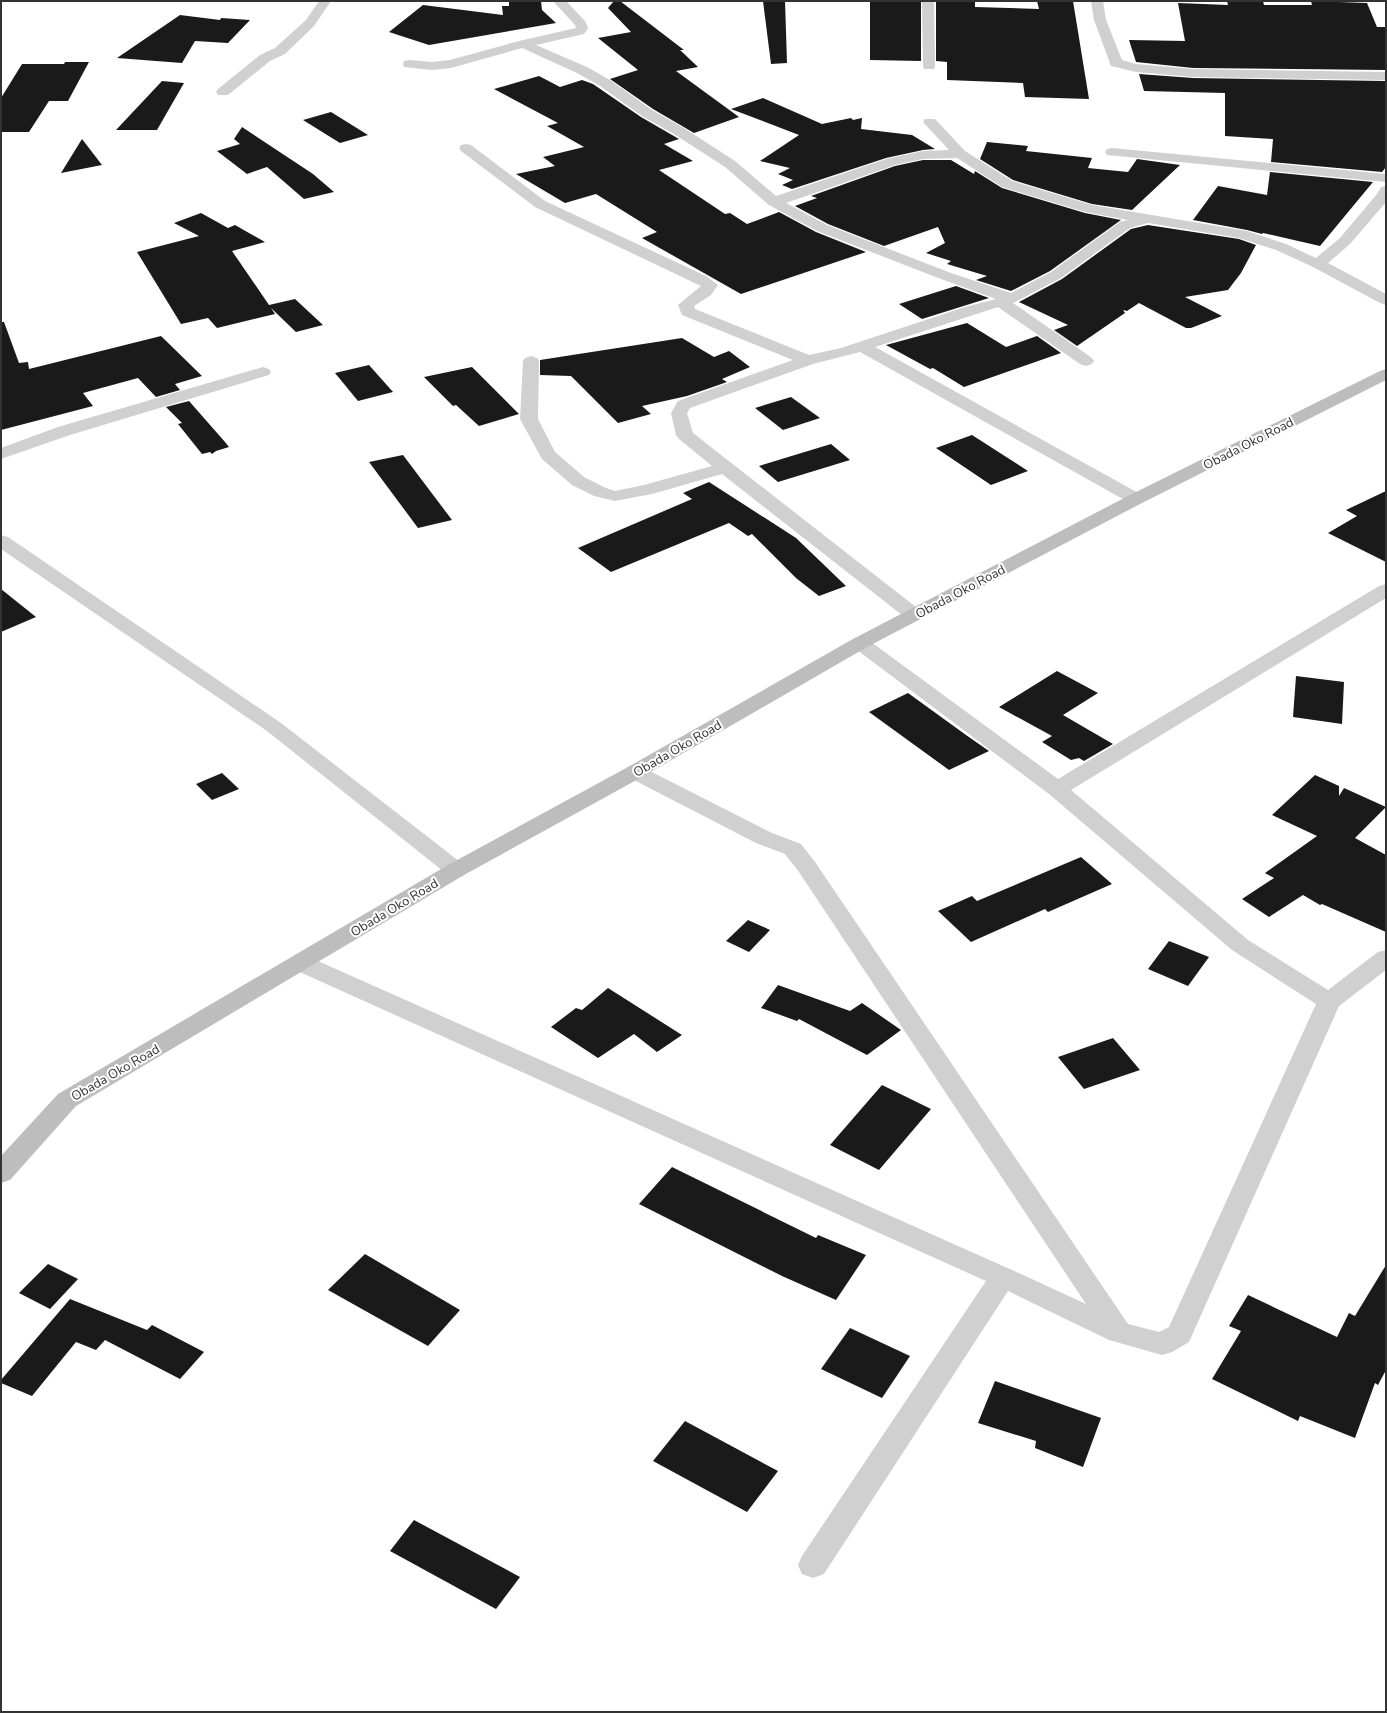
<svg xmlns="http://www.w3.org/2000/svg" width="1387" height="1713" font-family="'Nunito Sans',sans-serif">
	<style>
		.building { fill: #1a1a1a }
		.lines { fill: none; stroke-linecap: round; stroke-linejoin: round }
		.minor { fill: #d0d0d0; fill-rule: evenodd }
		.secondary { fill: #bdbdbd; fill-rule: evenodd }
		.labels { text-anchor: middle; stroke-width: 4; stroke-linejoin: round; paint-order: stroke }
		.street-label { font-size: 13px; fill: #333; stroke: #fff }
	</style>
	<rect width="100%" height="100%" fill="#fff"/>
	<!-- building -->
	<g class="building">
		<path d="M541,1L542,10L556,23L429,45L389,32L423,5L503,15L502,6H509V2Z"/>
		<path d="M614,1H620L684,50H680L698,67L676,71L739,117L694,133L653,109L610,79L638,70L598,38L631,32L608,8Z"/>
		<path d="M763,1H785L787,63L771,64Z"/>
		<path d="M870,1H921V61L870,60Z"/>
		<path d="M936,1H975V7L1039,9L1037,1H1073L1089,99L1025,97L1023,83L947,80V62L936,61Z"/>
		<path d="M1227,1H1263L1264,5H1312L1311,1L1367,3L1377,27H1386V70L1193,68L1136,62L1129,40L1185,41L1178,3L1228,5Z"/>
		<path d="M180,15L220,20L221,18L250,20L228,43L195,41L182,63L117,58Z"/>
		<path d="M65,62H89L68,101H49L29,132H1V98L22,64H64Z"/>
		<path d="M1139,74L1193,78L1386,81V167L1382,172L1271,162L1273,139L1225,136V93L1144,91Z"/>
		<path d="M539,76L560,87L582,80L593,84L641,117L679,139L664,144L693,161L659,170L725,214L730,213L747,224L779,212L816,232L866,252L741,294L642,238L657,232L596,194L565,203L516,174L555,166L543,157L584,147L547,126L558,123L494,89Z"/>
		<path d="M162,81L184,83L157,130H116Z"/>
		<path d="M763,98L822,124L851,118L853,120L862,118L861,129L912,135L935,149L923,150L886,158L792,189L782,185L793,180L778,174L790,168L760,161L799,135L731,109Z"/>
		<path d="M331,112L368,135L340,143L303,120Z"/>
		<path d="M242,127L313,174L334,192L304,199L267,167L247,174L217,151L240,144L234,139Z"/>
		<path d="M82,139L102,165L61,173Z"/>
		<path d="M987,142L1028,146L1026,151L1092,158L1088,168L1128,172L1137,159L1180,165L1132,210L1092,204L1013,180L980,159Z"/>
		<path d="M923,160H951L974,174L975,171L1002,188L1085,213L1121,220L1050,271L1011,291L976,280L987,276L947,264L951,261L926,253L945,243L938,227L884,246L828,224L795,206L817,198L811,196L895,166Z"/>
		<path d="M1270,172L1373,182L1320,246L1263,233L1262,234L1247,230L1193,220L1218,186L1267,195Z"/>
		<path d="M201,213L228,228L235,225L265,242L232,251L269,305L295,299L323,325L296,332L271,308L275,314L217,328L208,318L181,324L137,252L199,236L174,223Z"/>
		<path d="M1148,225L1239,239L1256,245L1241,273L1228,290L1185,297L1222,316L1191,328H1186L1139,303L1127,311L1123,310L1125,313L1077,346L1054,330L1068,325L1019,302L1062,279L1131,229Z"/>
		<path d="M956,286L989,298L922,319L899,304Z"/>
		<path d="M1,322H4L19,363L28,362L29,369L161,336L202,376L175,384L180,390L156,397L138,378L83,393L93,406L1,430Z"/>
		<path d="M967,323L1006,347L1037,336L1061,353L964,387L933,368L930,369L886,345Z"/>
		<path d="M682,338L714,357L729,351L750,367L722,379L727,382L687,396L642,406L651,414L618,423L571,376L540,375V360Z"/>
		<path d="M369,365L393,392L358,401L335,373Z"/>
		<path d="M472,367L519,414L479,426L456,405L453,406L424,377Z"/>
		<path d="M791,397L820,418L783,430L755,408Z"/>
		<path d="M189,401L225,442L229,447L216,451L212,454L210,452L202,454L178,424L182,423L166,407Z"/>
		<path d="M972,435L1028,471L991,485L936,448Z"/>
		<path d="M831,444L850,460L778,482L759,466Z"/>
		<path d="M403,455L452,520L418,528L369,462Z"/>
		<path d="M709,482L796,538L846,586L819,596L796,578L752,534L748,536L729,523L611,572L578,548L692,499L683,493Z"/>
		<path d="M1386,491V562L1328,533L1357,516L1346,510Z"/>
		<path d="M1,589L36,617L1,632Z"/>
		<path d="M1057,671L1098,693L1063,715L1113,744L1084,761L1079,758L1071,760L1042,742L1052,736L999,707Z"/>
		<path d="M1296,676L1344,682L1342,724L1293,717Z"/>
		<path d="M908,693L966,735L989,751L949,770L869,712Z"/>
		<path d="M222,773L239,789L212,800L196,784Z"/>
		<path d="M1315,775L1339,786V796L1344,788L1386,807L1355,838L1386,855V932L1322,904L1320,905L1303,895L1269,917L1242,899L1274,878L1265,873L1317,836L1272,815Z"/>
		<path d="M1081,857L1112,884L1048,912L1045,909L971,942L938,911L972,896L977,901Z"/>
		<path d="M748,920L770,930L749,952L726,941Z"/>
		<path d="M1169,941L1209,957L1188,986L1148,969Z"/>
		<path d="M778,985L850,1011L862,1003L901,1030L867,1055L799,1019L797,1021L761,1008Z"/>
		<path d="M608,988L682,1035L657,1052L634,1034L598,1058L551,1027L576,1008L582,1010Z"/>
		<path d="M1113,1038L1140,1070L1084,1089L1058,1057Z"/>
		<path d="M882,1085L931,1109L879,1170L830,1145Z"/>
		<path d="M672,1167L816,1238L818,1235L866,1255L836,1300L782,1276L639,1204Z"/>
		<path d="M365,1254L460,1310L428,1346L328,1290Z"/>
		<path d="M48,1264L78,1279L50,1309L19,1293Z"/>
		<path d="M1386,1265V1370L1378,1385L1375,1383L1355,1438L1300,1416L1298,1421L1212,1379L1241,1331L1229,1326L1248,1295L1337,1337L1349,1313L1355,1316Z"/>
		<path d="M70,1299L147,1330L152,1325L204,1352L180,1379L105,1340L96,1350L76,1342L32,1396L1,1383V1380Z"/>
		<path d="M850,1328L910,1356L882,1398L821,1369Z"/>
		<path d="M995,1381L1101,1418L1083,1467L1035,1448L1036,1441L978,1423Z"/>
		<path d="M685,1421L778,1471L747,1512L653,1461Z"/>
		<path d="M414,1520L520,1577L496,1609L390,1551Z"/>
	</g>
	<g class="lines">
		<!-- minor -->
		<g class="minor">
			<path d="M319,1H331L314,26L285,54L270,61L228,95H218L216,92L218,89L260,55L275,48L306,20Z"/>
			<path d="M553,1H566L585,21L588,28L584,34L536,45L587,67L610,80L652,110L684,128L735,161L776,196L886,159L923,151L949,150L923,122L925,119H935L965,151L1012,181L1092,205L1247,231L1286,244L1316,258L1340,238L1377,194L1381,187L1386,186V202L1350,244L1328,263L1386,294V305L1380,303L1313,267L1276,250L1239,238L1148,223L1130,228L1061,278L1013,303L1092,358L1094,361L1092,364L1086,366L1080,364L998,307L875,347L1142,495L1145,499L1142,503L1136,504L1130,503L860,352L813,364L690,408L687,413L693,433L921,611L924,615L921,619L914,621L907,619L722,474L652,494L615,501L594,496L572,485L542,459L520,419L523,361L525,358L531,356L537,358L539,361L538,419L555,452L584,477L606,488L615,491L644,485L712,466L679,439L676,435L671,413L678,401L793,360L682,315L678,305L701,286L535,207L461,151L459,148L461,145L466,144L471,145L545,201L706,276L718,285L711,295L694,306L695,309L809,355L841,348L965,307L996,299L941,279L817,231L769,205L725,167L674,134L642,116L600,86L577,73L522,48L451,68L432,70L404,67L403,64L404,61L409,60L432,62L450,60L519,41L576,28L575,25ZM957,158L1002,187L1085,212L1128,220L1120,222L1051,272L1011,293L951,273L827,225L786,203L895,165L923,159Z"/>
			<path d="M922,1H934L935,66L934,69H924L923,66Z"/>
			<path d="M1091,1H1103L1106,20L1122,60L1136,64L1193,69L1386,72V80L1193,77L1136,72L1111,66L1094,20Z"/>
			<path d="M1112,148L1386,174V182L1107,155L1105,152L1107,149Z"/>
			<path d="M263,367L269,369L271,372L269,375L70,435L1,459V448L58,427Z"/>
			<path d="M1,535L8,537L281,723L464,865L467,870L464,875L456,877L448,875L267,731L1,549Z"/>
			<path d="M1386,584V598L1071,790L1248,940L1328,990L1378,952L1386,950V970L1339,1006L1189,1342L1172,1352L1162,1355L1109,1340L1008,1291L824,1574L813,1578L802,1574L798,1565L802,1556L986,1281L293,969L289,963L293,957L301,955L309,957L1012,1270L1086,1304L799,872L785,854L756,843L628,777L624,772L628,767L635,766L642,767L772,833L801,844L815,862L1128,1324L1159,1332L1169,1327L1316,1004L1232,950L1049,794L853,647L850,643L853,639L860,637L867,639L1058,779L1379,586Z"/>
		</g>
		<!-- secondary -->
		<path class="secondary" d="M1386,369V380L1142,503L867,647L642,777L464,875L76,1106L10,1180L1,1183V1156L58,1094L448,865L628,767L853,639L1130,495L1380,371Z"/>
	</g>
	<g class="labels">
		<!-- street labels -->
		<g class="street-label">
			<text transform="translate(1248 443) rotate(-27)" y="5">Obada Oko Road</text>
			<text transform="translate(960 591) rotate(-28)" y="5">Obada Oko Road</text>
			<text transform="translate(677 748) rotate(-30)" y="5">Obada Oko Road</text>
			<text transform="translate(394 907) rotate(-31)" y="5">Obada Oko Road</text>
			<text transform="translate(115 1072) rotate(-30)" y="5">Obada Oko Road</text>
		</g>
	</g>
	<!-- border -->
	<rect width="1387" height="1713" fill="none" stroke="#333333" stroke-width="4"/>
</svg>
